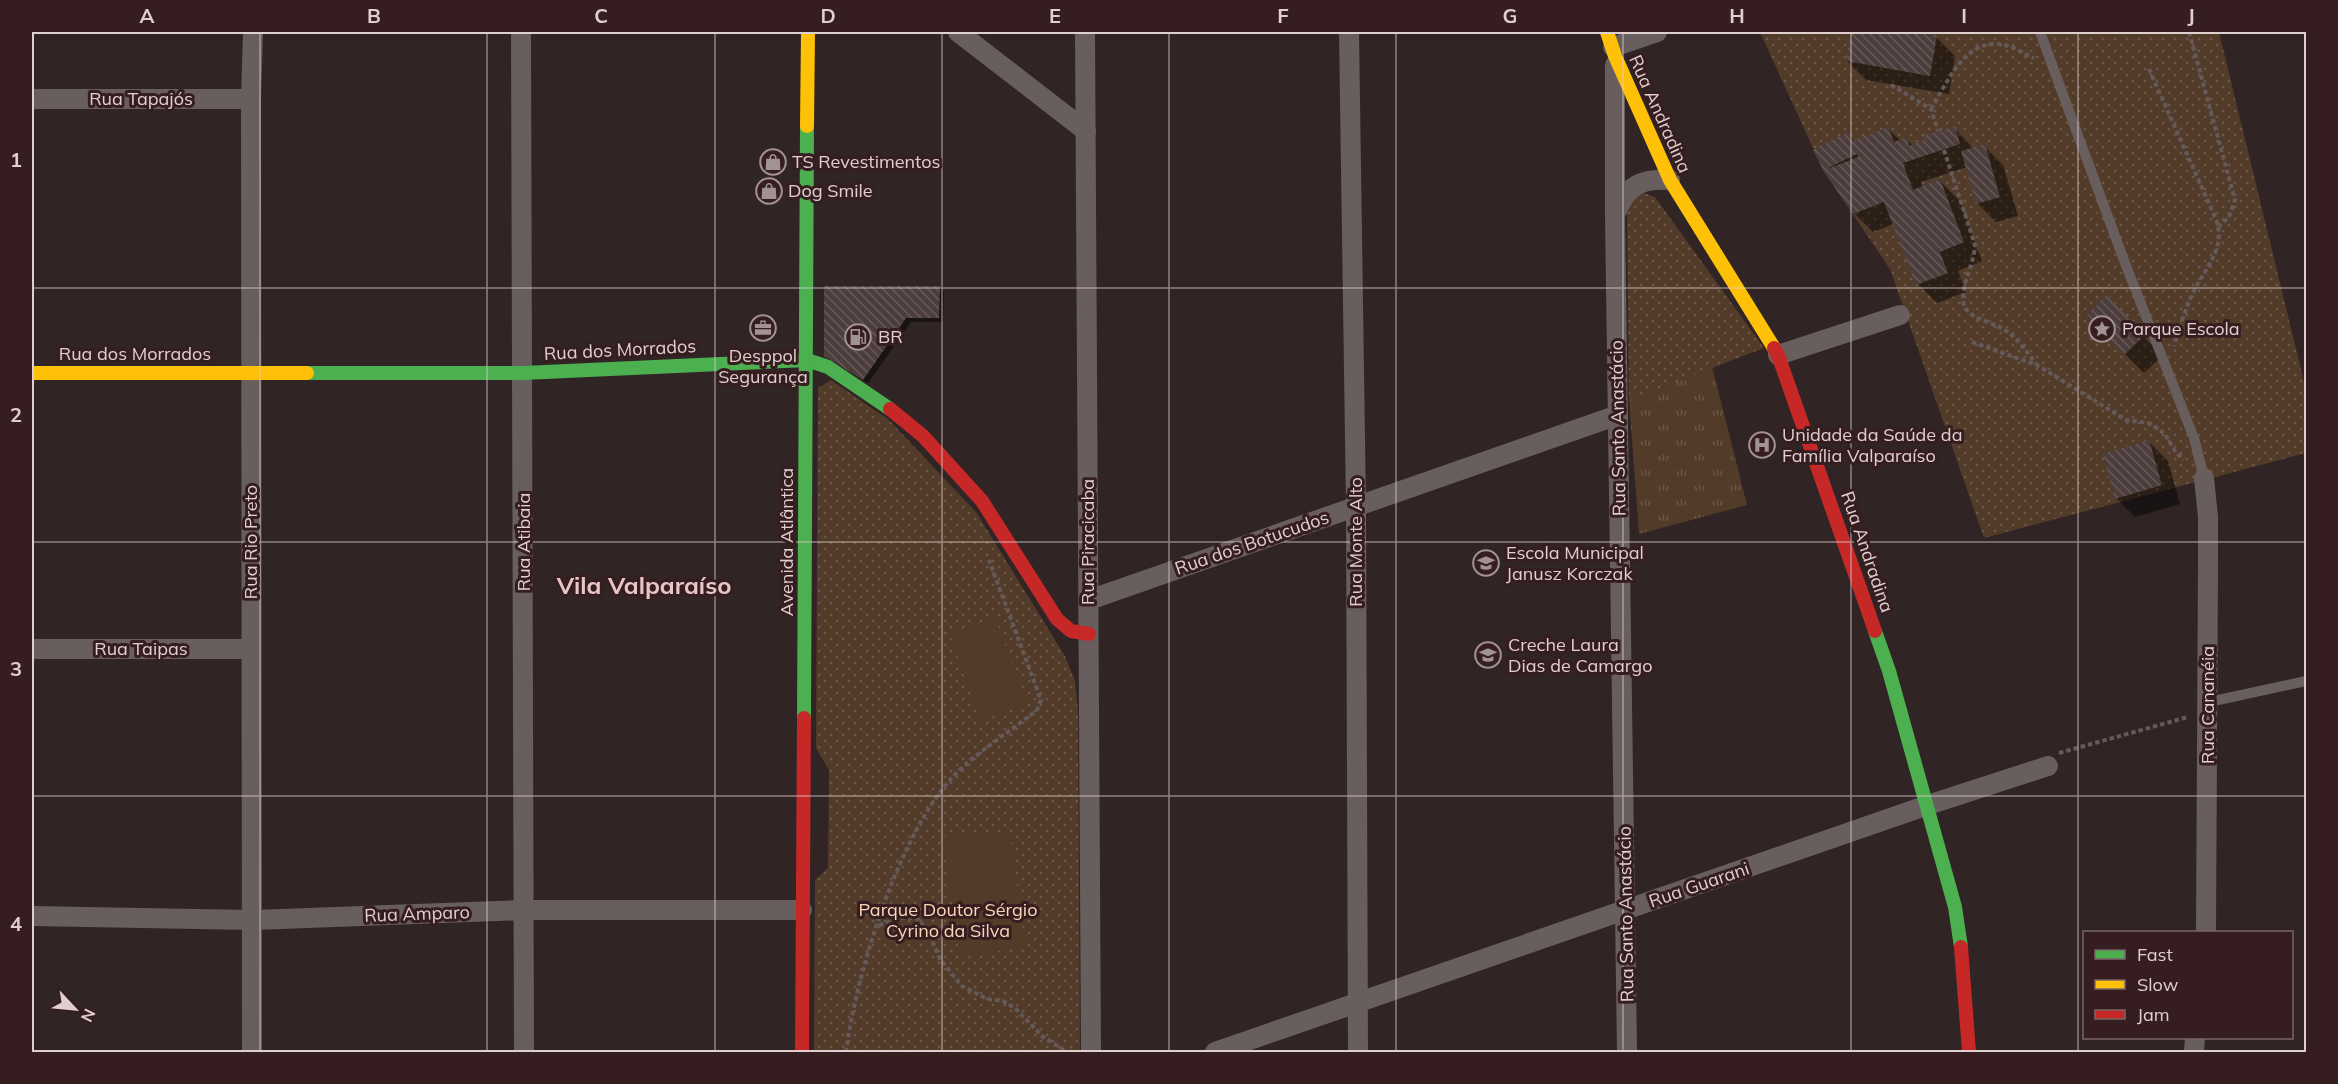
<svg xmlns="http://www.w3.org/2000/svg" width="2338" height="1084" font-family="Mulish,sans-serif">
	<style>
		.grass { fill: url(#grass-tufts) }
		.park { fill: url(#park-dots) }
		.pitch { fill: #523b29 }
		.shadow { fill: #0007 }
		.building { fill: url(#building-back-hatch); fill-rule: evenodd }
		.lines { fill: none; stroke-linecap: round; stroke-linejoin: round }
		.path { stroke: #645a5a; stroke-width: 4; stroke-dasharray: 4.5 3; stroke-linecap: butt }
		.lane { stroke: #685e5e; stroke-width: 10 }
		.street { stroke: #685e5e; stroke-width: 20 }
		.fast { stroke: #4caf50; stroke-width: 14 }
		.slow { stroke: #ffc107; stroke-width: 14 }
		.jam { stroke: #c62828; stroke-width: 14 }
		.grid { fill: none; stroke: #e0cfcf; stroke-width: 1.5; stroke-opacity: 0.55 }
		.labels { text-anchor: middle; stroke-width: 6; stroke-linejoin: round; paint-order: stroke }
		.street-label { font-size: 18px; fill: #e0cfcf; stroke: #361e20 }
		.poi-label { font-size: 18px; fill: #e0cfcf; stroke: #361e20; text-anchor: start }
		.park-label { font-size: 18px; fill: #fbd6b8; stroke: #361e20 }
		.district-label { font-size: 24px; font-weight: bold; fill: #e7c6c7; stroke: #361e20 }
		.neatline { fill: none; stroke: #e0cfcf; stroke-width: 2 }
		.grid-label { font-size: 20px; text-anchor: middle; font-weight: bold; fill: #e0cfcf }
	</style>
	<defs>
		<pattern id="grass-tufts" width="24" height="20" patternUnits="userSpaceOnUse" patternTransform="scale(1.5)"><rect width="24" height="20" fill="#523b29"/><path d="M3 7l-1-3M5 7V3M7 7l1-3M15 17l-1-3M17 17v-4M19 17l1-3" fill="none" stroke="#6b5647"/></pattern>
		<pattern id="park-dots" width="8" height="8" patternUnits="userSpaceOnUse" patternTransform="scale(1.5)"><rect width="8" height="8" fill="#523b29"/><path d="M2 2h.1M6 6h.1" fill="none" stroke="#6b5647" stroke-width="1.8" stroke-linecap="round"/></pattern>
		<pattern id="building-back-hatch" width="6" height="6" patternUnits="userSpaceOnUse" patternTransform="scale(1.5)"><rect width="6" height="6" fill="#4c3e3c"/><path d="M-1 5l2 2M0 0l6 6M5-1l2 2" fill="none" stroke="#665957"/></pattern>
	</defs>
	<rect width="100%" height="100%" fill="#302424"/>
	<!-- grass -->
	<path class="grass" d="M1712,366L1747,505L1639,534L1629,400Z"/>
	<!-- park -->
	<g class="park">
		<path d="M1760,32H2219L2306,390V453L1984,538L1890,269L1823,170Z"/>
		<path d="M1644,193L1655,197L1764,348L1629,400L1627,205L1638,195Z"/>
		<path d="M831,380L889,420L976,512L1065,656L1075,681L1078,711L1080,1052H814L815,880L828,868L829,770L816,748L818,388Z"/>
	</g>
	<!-- pitch -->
	<g class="pitch">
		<path d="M996,619L1026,704L980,721L950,635Z"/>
		<path d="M1010,834L1025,946L960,958L942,837Z"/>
	</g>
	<!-- shadow -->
	<g class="shadow">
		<path d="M1852,32H1907L1936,37L1955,56L1949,94L1866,80L1847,61Z"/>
		<path d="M1954,128L1974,149L1984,146L2003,165L2018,216L1996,222L1977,203L1967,167L1921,182L1923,188L1940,181L1959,200L1982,261L1958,271L1966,292L1937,303L1918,284L1893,224L1873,232L1854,213L1824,170L1847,134L1855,142L1888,129L1901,141L1906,139L1913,146Z"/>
		<path d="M940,287L944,292L943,322H911L868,383L830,360Z"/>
		<path d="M2107,297L2162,356L2144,373L2125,354Z"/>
		<path d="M2149,442L2168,461L2180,504L2135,517L2116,498Z"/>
	</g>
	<!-- building -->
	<g class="building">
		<path d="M1851,32H1915L1937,35L1930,76L1846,61Z"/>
		<path d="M1955,126L1960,144L1903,163L1913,190L1940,179L1964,242L1940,252L1948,273L1916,285L1884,202L1853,214L1823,170L1813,150L1848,132L1852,141L1888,127L1894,142L1907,137L1909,146L1924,140L1923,136ZM1857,154L1858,157L1830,168V167Z"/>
		<path d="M1985,144L2000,197L1976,204L1961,151Z"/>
		<path d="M824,286H940L939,318H906L863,380L824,356Z"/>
		<path d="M2107,295L2144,336L2124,355L2087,314Z"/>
		<path d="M2149,440L2162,485L2115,499L2103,454Z"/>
	</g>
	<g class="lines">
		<!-- path -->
		<g class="path">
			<path d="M2189,32L2235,200L2229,217L2219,226"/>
			<path d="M2149,69L2215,217C2228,248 2205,267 2193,293C2185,310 2179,328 2174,346"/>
			<path d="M1891,85L1931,109L1938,131"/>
			<path d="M1931,109C1947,83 1966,36 2004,45C2015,47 2024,54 2034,58"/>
			<path d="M1944,150L1975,245C1974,264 1963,281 1963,299C1963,319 1992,321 2005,330C2018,339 2027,352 2036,364"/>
			<path d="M1972,342L2037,365L2126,420L2148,423L2154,426L2165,434L2176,453L2184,459"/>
			<path d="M2059,753L2188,717"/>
			<path d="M879,925L906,917L918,919L928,931L940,959L962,986L987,999L1003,1001L1015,1008L1043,1037L1067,1052"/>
			<path d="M846,1052C856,975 898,836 952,778C977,751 1009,733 1037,710L1041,700L989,560"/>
		</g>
		<!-- lane -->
		<g class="lane">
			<path d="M2040,32L2125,263L2194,438L2204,478"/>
			<path d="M2209,702L2306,681"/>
		</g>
		<!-- street -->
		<g class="street">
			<path d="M521,32L524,1052"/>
			<path d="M958,32L1086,131"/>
			<path d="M1085,32L1091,1052"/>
			<path d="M1349,32L1356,506L1358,1052"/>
			<path d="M1613,47L1657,32"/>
			<path d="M1615,65V216L1627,1052"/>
			<path d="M32,99H251"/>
			<path d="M1616,213C1626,186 1641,178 1670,180"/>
			<path d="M1778,355L1900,315"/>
			<path d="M2204,478L2208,517V562L2206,932"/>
			<path d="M1089,600L1618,415"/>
			<path d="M32,649H250"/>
			<path d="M32,916L252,920L525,910H802"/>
			<path d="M252,1052L251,99L253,32"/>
			<path d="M1215,1052L1928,805L2048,766"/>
			<path d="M2194,1052L2195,1038"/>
		</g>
		<!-- fast -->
		<g class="fast">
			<path d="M307,373H523L807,360L828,367L890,409"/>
			<path d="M1875,631L1889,671L1955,907L1961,947"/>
			<path d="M804,718L807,126"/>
		</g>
		<!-- slow -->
		<g class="slow">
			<path d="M1607,32L1615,56L1670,180L1774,348"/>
			<path d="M807,126L808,32"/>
			<path d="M32,373H307"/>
		</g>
		<!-- jam -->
		<g class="jam">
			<path d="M1774,348L1778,355L1875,631"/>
			<path d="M890,409L923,436L982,501L1057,619L1071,631L1089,634"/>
			<path d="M1961,947L1969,1052"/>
			<path d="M802,1052L804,718"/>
		</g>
	</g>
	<!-- grid -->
	<path class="grid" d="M260,32V1052M487,32V1052M715,32V1052M942,32V1052M1169,32V1052M1396,32V1052M1623,32V1052M1851,32V1052M2078,32V1052M32,288H2306M32,542H2306M32,796H2306"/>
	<!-- icons -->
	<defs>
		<g id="shop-ring" transform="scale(1.35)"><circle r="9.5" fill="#361e20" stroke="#a29393" stroke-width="1.5"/><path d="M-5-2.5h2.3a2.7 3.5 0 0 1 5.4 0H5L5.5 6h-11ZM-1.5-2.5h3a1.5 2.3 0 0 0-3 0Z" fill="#a29393"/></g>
		<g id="office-ring" transform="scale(1.35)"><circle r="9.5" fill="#361e20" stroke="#a29393" stroke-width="1.5"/><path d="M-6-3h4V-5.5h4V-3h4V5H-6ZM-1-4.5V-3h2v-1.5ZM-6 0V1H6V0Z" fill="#a29393"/></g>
		<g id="sight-ring" transform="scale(1.35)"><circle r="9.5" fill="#361e20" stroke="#a29393" stroke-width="1.5"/><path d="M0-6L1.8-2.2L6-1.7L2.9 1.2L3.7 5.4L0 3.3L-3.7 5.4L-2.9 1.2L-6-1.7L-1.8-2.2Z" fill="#a29393"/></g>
		<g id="fuel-ring" transform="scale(1.35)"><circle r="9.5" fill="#361e20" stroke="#a29393" stroke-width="1.5"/><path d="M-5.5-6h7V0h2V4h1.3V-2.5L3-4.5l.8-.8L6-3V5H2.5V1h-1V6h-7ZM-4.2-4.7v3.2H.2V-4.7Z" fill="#a29393"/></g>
		<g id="hospital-ring" transform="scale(1.35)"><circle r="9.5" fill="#361e20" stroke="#a29393" stroke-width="1.5"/><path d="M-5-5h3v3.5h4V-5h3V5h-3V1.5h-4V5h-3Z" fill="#a29393"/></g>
		<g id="school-ring" transform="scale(1.35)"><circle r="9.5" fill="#361e20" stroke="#a29393" stroke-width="1.5"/><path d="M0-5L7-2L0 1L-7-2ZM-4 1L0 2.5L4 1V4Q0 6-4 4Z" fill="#a29393"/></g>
	</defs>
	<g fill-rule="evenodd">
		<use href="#shop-ring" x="773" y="162"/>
		<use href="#shop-ring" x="769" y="191"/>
		<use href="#office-ring" x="763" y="328"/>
		<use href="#sight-ring" x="2102" y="329"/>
		<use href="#fuel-ring" x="858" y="337"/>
		<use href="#hospital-ring" x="1762" y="445"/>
		<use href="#school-ring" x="1486" y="563"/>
		<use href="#school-ring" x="1488" y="655"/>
	</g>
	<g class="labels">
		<!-- street labels -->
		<g class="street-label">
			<text x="141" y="105">Rua Tapajós</text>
			<text transform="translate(1660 114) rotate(66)" y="6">Rua Andradina</text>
			<text transform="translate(620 350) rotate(-3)" y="6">Rua dos Morrados</text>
			<text x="135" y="360">Rua dos Morrados</text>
			<text transform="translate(1618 428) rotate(-91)" y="6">Rua Santo Anastácio</text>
			<text transform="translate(251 542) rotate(-90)" y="6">Rua Rio Preto</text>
			<text transform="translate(524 542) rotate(-90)" y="6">Rua Atibaia</text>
			<text transform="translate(787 542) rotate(-90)" y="6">Avenida Atlântica</text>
			<text transform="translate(1088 542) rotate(-90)" y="6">Rua Piracicaba</text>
			<text transform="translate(1356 542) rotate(-90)" y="6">Rua Monte Alto</text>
			<text transform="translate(1252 543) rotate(-19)" y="6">Rua dos Botucudos</text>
			<text transform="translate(1867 552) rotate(71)" y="6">Rua Andradina</text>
			<text x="141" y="655">Rua Taipas</text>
			<text transform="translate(2208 705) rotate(-90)" y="6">Rua Cananéia</text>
			<text transform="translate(1699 885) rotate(-19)" y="6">Rua Guarani</text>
			<text transform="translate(417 914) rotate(-2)" y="6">Rua Amparo</text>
			<text transform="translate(1626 914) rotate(-91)" y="6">Rua Santo Anastácio</text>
		</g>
		<!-- poi labels -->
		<g class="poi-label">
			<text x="792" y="168">TS Revestimentos</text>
			<text x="788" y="197">Dog Smile</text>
			<text x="2122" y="335">Parque Escola</text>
			<text x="878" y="343">BR</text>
			<text x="763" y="362" text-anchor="middle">Desppol<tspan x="763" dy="21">Segurança</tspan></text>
			<text x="1782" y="441">Unidade da Saúde da<tspan x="1782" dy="21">Família Valparaíso</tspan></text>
			<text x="1506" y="559">Escola Municipal<tspan x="1506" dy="21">Janusz Korczak</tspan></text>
			<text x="1508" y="651">Creche Laura<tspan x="1508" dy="21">Dias de Camargo</tspan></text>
		</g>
		<!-- park labels -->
		<g class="park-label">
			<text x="948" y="916">Parque Doutor Sérgio<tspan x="948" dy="21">Cyrino da Silva</tspan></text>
		</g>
		<!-- district labels -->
		<g class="district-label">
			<text x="644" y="594">Vila Valparaíso</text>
		</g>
	</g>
	<!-- border -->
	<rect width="2338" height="1084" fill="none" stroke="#361e20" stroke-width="66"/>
	<!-- legend -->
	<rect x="2083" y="931" width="210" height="108" fill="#361e20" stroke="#7a6566" stroke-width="1.5"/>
	<rect x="2095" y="950" width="30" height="9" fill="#4caf50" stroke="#7a6566" stroke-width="1.5"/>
	<text x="2137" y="961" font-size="18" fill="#e0cfcf">Fast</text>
	<rect x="2095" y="980" width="30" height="9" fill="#ffc107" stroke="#7a6566" stroke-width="1.5"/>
	<text x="2137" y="991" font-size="18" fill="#e0cfcf">Slow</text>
	<rect x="2095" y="1010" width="30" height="9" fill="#c62828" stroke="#7a6566" stroke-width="1.5"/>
	<text x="2137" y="1021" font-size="18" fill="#e0cfcf">Jam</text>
	<!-- north arrow -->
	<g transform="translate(75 1009) rotate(116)" stroke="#361e20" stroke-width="4.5" paint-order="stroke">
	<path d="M0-4.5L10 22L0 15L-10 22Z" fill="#e0cfcf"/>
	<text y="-9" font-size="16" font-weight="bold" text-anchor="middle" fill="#e0cfcf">N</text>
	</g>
	<rect x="33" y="33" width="2272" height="1018" class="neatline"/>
	<g class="grid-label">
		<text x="147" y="23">A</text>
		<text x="374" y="23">B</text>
		<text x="601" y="23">C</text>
		<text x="828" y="23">D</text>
		<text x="1055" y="23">E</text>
		<text x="1283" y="23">F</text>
		<text x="1510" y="23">G</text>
		<text x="1737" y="23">H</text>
		<text x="1964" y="23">I</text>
		<text x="2191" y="23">J</text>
		<text x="16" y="167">1</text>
		<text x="16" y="422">2</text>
		<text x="16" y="676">3</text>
		<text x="16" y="931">4</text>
	</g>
</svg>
